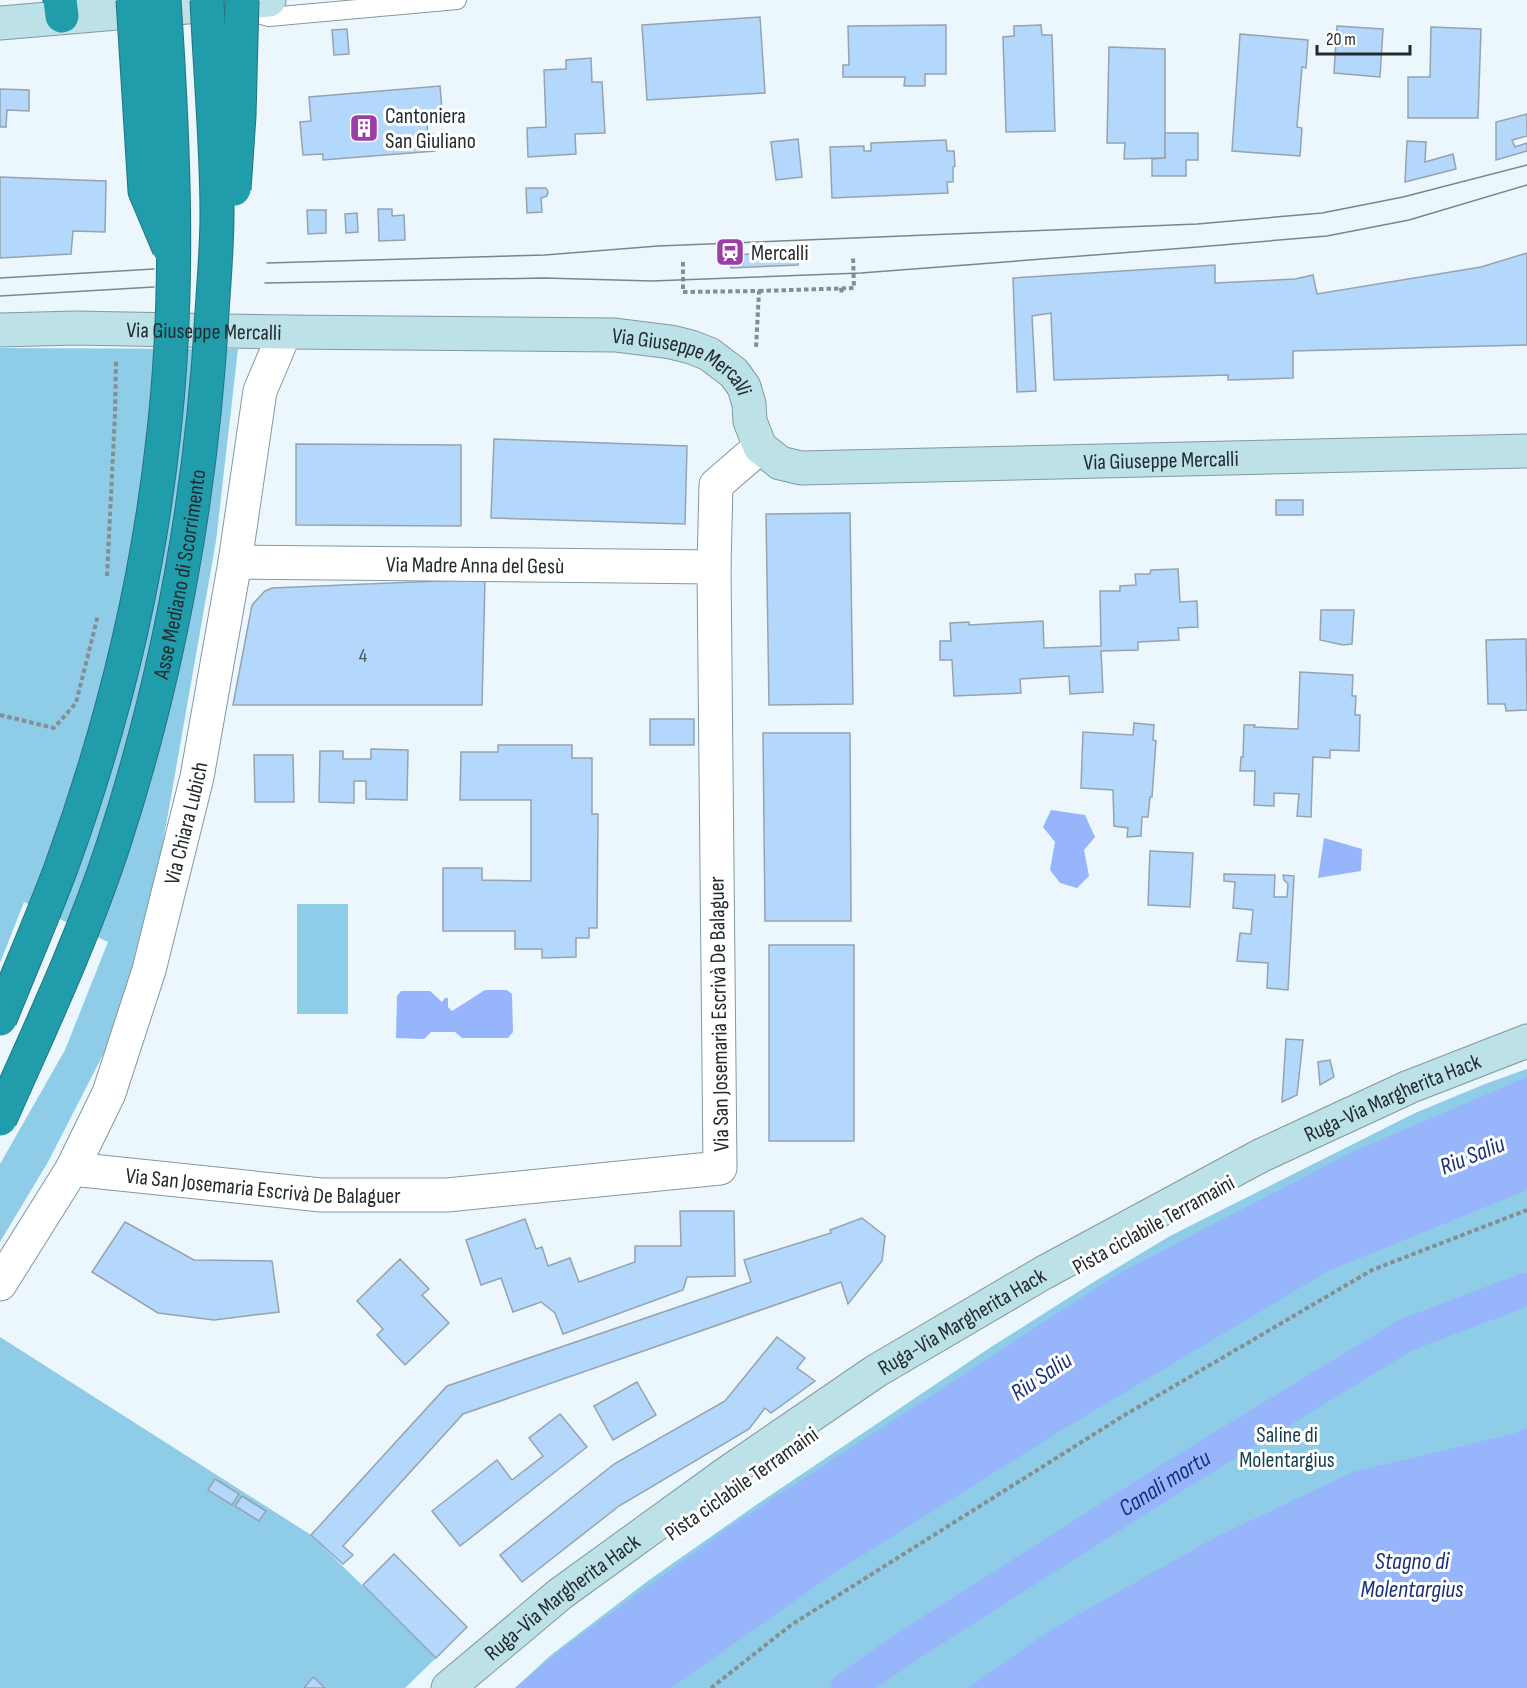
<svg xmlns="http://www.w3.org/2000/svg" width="1527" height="1688" font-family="'Sofia Sans Condensed',sans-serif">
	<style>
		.green { fill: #8fcce7 }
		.water { fill: #97b5fb }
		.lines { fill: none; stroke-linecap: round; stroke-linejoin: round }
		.canal { stroke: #97b5fb; stroke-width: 33 }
		.building { fill: #b3d8fc; stroke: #95a3b1; stroke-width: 1.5 }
		.lane-casing { stroke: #8498a1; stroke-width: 20 }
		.street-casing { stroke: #8498a1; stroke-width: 35 }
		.secondary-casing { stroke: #8498a1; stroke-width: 35 }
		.highway-casing { stroke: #227480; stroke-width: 35 }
		.path { stroke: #848e93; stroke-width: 4; stroke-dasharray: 4.5 3; stroke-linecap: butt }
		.lane { stroke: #fff; stroke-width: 18 }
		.street { stroke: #fff; stroke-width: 33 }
		.secondary { stroke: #bce1e6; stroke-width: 33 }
		.highway { stroke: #219cab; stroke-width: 33 }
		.tram { stroke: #7b858a; stroke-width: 1.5 }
		.highway-bridge-casing { stroke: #227480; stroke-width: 35; stroke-linecap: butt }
		.highway-bridge { stroke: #219cab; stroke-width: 33 }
		.labels { text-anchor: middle; stroke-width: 6; stroke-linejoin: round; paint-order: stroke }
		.number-label { font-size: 20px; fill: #475662 }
		.poi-label { font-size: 22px; fill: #232b2f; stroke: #fff; text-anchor: start }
		.street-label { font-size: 22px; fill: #232b2f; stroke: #fff }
		.park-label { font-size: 22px; fill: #143e4e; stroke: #fff }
		.water-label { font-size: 24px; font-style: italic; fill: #182f7d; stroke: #fff }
	</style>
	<rect width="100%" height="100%" fill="#ebf7fd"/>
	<!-- green -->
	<g class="green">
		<path d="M0,348L238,349L216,541L153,899L109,1043L48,1162L0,1242V1164L65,1050L108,942L24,902L0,963Z"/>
		<rect x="297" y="904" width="51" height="110"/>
		<path d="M1527,1069V1688H515L551,1655L649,1580L759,1503L991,1347L1092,1283L1170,1236L1415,1113L1485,1084Z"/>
		<path d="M0,1337L311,1535L436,1658L405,1688H0Z"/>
	</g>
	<!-- water -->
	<g class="water">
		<path d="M1051,810L1085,815L1095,837L1084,850L1089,876L1077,888L1060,883L1050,870L1055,842L1043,827Z"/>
		<path d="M1324,838L1362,849L1361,871L1318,878Z"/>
		<path d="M485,990H507L512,994L513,1032L508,1038H462L455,1032H431L424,1039L396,1038L397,996L401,991H430L442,1002L445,998H448V1007L452,1011Z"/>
		<path d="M1527,1077V1190L1328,1271L1057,1433L836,1572L671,1688H515L562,1649L728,1528L1116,1275L1352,1152Z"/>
		<path d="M1527,1428V1688H968L1049,1631L1216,1537L1353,1472L1512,1434Z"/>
	</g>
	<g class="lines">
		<!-- canal -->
		<path class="canal" id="s1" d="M847,1688L914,1642L1173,1477L1406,1335L1527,1289"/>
	</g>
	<!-- building -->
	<g class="building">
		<path d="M760,17L765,93L647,100L642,25Z"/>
		<path d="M946,25V74H925V86H904L905,77H843V65H849L848,26Z"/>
		<path d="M1041,25L1042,35H1052L1055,131L1006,132L1003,37L1014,36V26Z"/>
		<path d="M1337,26L1383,29L1380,77L1334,73Z"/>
		<path d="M1431,27L1481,29L1478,118H1408V77H1430Z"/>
		<path d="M347,29L349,54L334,55L332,30Z"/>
		<path d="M1240,34L1308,40L1306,68L1302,67L1297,127L1302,128L1300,156L1232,151Z"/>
		<path d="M1109,47L1165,49V158L1124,159L1125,143H1107Z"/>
		<path d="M591,58L592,82H602L605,133L575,134L576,154L528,157L527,128L546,127L544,70L566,69V60Z"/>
		<path d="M440,86L442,110L426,112L428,135L433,134L435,151L323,160V154L303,155L300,122L311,121L309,97Z"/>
		<path d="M0,89L29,90V111L7,110L6,127H0Z"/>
		<path d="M1527,114V136L1512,140L1515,147L1527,143V151L1496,160V122Z"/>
		<path d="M1165,133H1198V160H1186V176H1152V159L1165,158Z"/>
		<path d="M798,139L802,177L776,180L771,142Z"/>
		<path d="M946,140L947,151H954L955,166L953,167V182H947L948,193L832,198L830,147L864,146V151H871V143Z"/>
		<path d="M1407,141L1426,142L1425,162L1453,154L1456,169L1405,182Z"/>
		<path d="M0,177L106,181L105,232L73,231L71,254L0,258Z"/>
		<path d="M526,188H546L548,192L547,196L541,198L542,212L527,213Z"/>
		<path d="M378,209H392V216L404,215L405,240L379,241Z"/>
		<path d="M307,210H326V233L308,234Z"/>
		<path d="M357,213L358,232L346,233L345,214Z"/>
		<path d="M798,252V265L731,268L730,255Z"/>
		<path d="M1527,253V345L1293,351V378L1228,380V375L1054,380L1051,313L1032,316L1036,391L1017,392L1013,278L1215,265V283L1295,279L1313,275L1317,294L1481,267Z"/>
		<path d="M494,439L687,446L685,524L491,518Z"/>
		<path d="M296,444L461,445V526L296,525Z"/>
		<rect x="1276" y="500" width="27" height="15"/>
		<path d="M850,513L853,704L769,705L766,514Z"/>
		<path d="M1178,569L1180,602L1197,601L1198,627L1178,628L1179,640L1138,642V650L1101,651L1103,692L1070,694L1069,676L1020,679L1021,693L954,696L952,660H940V641H951L950,623L969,622V625L1043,621L1044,648L1101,646L1100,591H1120V586L1136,585L1135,574H1150L1151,570Z"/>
		<path d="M485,579L482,705H233L252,605L265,591L272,588Z"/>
		<path d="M1321,610H1354L1352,644L1343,645L1320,640Z"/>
		<path d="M1526,639L1527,710L1506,711L1505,704H1488L1486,640Z"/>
		<path d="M1300,672L1353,675L1352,696H1356L1355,715H1360L1359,751L1330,750V758L1313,757L1311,817L1297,816L1299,794L1274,793V806L1254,805L1255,771H1240L1241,757H1243L1244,725H1255L1254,727L1298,729Z"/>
		<rect x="650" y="719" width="44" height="26"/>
		<path d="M1134,723L1154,725L1153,740L1156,741L1152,797H1150L1148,817H1142L1141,836L1127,837L1128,828L1114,826L1113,790L1081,788L1083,732L1133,735Z"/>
		<path d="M763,733H850L851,921H765Z"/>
		<path d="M498,745H572V758H592V814H598L597,928H589V938H576V957L542,958V949H515V931H443V868H482V880L531,881V800H460L461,752H498Z"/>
		<path d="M371,749L408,750L407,800L366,799V781H354V803L319,802L320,751H343V759H371Z"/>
		<path d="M254,755H293L294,802H255Z"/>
		<path d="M1150,851L1193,853L1190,907L1148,905Z"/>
		<path d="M1224,874L1275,875L1274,897H1287L1288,884L1284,880L1283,875L1294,876L1288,990L1267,988L1268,963L1237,961L1240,933L1251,934L1253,910L1233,908L1235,882L1224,881Z"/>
		<rect x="769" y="945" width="85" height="196"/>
		<path d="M1286,1039L1303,1040L1297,1095L1282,1102Z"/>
		<path d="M1330,1060L1334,1077L1320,1085L1318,1062Z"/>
		<path d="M680,1211H734L735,1276L687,1277L683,1290L563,1334L555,1313L541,1302L513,1312L501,1278L481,1285L466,1240L525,1219L536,1249L542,1247L548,1266L570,1258L579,1282L635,1262V1246H681Z"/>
		<path d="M862,1218L885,1236L882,1261L848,1304L841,1282L463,1414L343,1546L353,1555L343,1564L311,1535L447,1386L751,1282L744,1260L831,1233L830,1230Z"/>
		<path d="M125,1222L194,1260L272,1261L279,1312L214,1320L158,1313L92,1272Z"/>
		<path d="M400,1259L429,1289L422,1295L449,1323L405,1365L377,1335L383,1329L357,1301Z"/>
		<path d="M777,1337L805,1358L797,1368L815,1381L771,1413L765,1408L749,1429L619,1506L522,1582L500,1555L614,1464L725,1401Z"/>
		<path d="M637,1382L656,1415L613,1440L594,1406Z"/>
		<path d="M560,1414L587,1447L460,1546L432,1511L497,1460L512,1480L543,1456L529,1438Z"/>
		<path d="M215,1479L239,1494L232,1505L208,1490Z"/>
		<path d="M242,1496L266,1511L259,1521L235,1506Z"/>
		<path d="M394,1554L467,1627L436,1658L363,1585Z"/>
		<path d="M313,1677L325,1688H304Z"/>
	</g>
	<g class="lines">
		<!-- lane casing -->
		<g class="lane-casing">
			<path id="lane" d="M244,10L269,17L457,0"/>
		</g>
		<!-- street casing -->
		<g class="street-casing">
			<g id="street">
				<path id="s2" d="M235,562L714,567"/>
				<path id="s3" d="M72,1169L321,1195H447L720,1168L714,567L716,485L760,447"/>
				<path id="s4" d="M0,1284L72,1169L109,1093L149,970L197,777L235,562L260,391L285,332"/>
			</g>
		</g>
		<!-- secondary casing -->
		<g class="secondary-casing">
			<g id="secondary">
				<path d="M0,23L269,0"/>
				<path id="s5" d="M0,330L76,328L285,332L615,335L671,342L691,347L709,354L734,373L744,387L749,404L750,421L760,447L780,463L801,468L1527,451"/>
				<path id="s6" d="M448,1688L560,1594L727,1473L876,1371L1043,1273L1260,1156L1409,1087L1527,1041"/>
			</g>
		</g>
		<!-- highway casing -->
		<g class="highway-casing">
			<path id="highway" d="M60,0L62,16"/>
		</g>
		<!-- path -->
		<g class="path">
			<path d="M683,262V292L759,291L756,348"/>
			<path d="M841,288L842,295"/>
			<path d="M759,291L854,288L853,256"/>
			<path d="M107,576L115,414L116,359"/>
			<path d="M0,715L54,728L76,703L98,615"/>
			<path d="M711,1688L791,1625L1123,1416L1372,1270L1527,1210"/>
		</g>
		<!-- lane -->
		<use href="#lane" class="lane"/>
		<!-- street -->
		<use href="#street" class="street"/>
		<!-- secondary -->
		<use href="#secondary" class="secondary"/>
		<!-- highway -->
		<use href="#highway" class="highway"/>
		<!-- tram -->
		<g class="tram">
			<path d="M267,263L545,255L658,246L1197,224L1322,213L1403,197L1527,165"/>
			<path d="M0,278L154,269"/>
			<path d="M265,283L544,278L652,281L861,273L1198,247L1327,236L1409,220L1527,185"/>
			<path d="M0,296L154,287"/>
		</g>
		<!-- highway-bridge casing -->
		<g class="highway-bridge-casing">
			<g id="highway-bridge">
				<path d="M133,0L145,191L169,248"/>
				<path d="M234,189L239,116L242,0"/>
				<path d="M0,1019C20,969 42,919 61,868C111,731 147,585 163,440C180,294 174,147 164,0"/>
				<path id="s7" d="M0,1119C40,1029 82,940 113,846C169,674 202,493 212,312C214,280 217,247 217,214C217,143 210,71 207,0"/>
			</g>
		</g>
		<!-- highway-bridge -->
		<use href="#highway-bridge" class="highway-bridge"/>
	</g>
	<!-- icons -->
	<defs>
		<g id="building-square" transform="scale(1.5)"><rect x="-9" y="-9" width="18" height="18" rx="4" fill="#9d3ea6" stroke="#fff"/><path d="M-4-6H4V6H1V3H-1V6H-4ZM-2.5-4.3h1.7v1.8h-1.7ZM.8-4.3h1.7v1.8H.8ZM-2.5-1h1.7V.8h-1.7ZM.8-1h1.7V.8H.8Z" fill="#fff"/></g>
		<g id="station-square" transform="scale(1.5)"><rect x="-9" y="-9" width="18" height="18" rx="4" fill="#9d3ea6" stroke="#fff"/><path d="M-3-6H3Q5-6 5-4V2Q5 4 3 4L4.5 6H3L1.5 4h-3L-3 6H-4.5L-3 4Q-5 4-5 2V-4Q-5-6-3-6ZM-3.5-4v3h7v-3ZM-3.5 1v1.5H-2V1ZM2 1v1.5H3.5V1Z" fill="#fff"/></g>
	</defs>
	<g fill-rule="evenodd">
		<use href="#building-square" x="364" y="128"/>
		<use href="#station-square" x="730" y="252"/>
	</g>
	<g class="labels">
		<!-- number labels -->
		<g class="number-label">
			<text x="363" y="662">4</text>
		</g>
		<!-- poi labels -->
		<g class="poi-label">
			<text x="385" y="123">Cantoniera<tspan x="385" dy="25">San Giuliano</tspan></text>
			<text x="751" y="260">Mercalli</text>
		</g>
		<!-- street labels -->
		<g class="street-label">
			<text dy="8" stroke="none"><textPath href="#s5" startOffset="204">Via Giuseppe Mercalli</textPath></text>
			<text dy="8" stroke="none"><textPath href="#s5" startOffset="690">Via Giuseppe Mercalli</textPath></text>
			<text dy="8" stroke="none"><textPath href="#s5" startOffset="1230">Via Giuseppe Mercalli</textPath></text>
			<text dy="8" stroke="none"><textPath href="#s2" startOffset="240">Via Madre Anna del Gesù</textPath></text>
			<text dy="8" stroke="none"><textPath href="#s7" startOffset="576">Asse Mediano di Scorrimento</textPath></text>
			<text dy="8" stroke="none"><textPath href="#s4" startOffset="501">Via Chiara Lubich</textPath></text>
			<text transform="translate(718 1014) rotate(-91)" y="8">Via San Josemaria Escrivà De Balaguer</text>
			<text dy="8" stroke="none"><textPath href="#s6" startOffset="1118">Ruga-Via Margherita Hack</textPath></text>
			<text dy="8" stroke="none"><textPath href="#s3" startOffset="192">Via San Josemaria Escrivà De Balaguer</textPath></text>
			<text transform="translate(1153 1224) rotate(-29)" y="8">Pista ciclabile Terramaini</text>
			<text dy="8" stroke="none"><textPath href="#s6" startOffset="632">Ruga-Via Margherita Hack</textPath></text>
			<text transform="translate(741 1483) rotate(-35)" y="8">Pista ciclabile Terramaini</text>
			<text dy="8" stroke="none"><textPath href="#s6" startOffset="146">Ruga-Via Margherita Hack</textPath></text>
		</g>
		<!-- park labels -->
		<g class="park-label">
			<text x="1287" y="1442">Saline di<tspan x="1287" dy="25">Molentargius</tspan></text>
		</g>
		<!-- water labels -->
		<g class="water-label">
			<text transform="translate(1472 1155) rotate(-22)" y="8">Riu Saliu</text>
			<text transform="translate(1041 1376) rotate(-34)" y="8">Riu Saliu</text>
			<text dy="8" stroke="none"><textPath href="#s1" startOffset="378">Canali mortu</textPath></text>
			<text x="1412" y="1569">Stagno di<tspan x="1412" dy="28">Molentargius</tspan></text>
		</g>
	</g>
	<!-- scale -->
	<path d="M1317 45v9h93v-9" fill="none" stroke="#232b2f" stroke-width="3"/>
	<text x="1326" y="45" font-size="18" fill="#232b2f" stroke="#ffffff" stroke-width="4.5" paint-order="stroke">20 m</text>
</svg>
